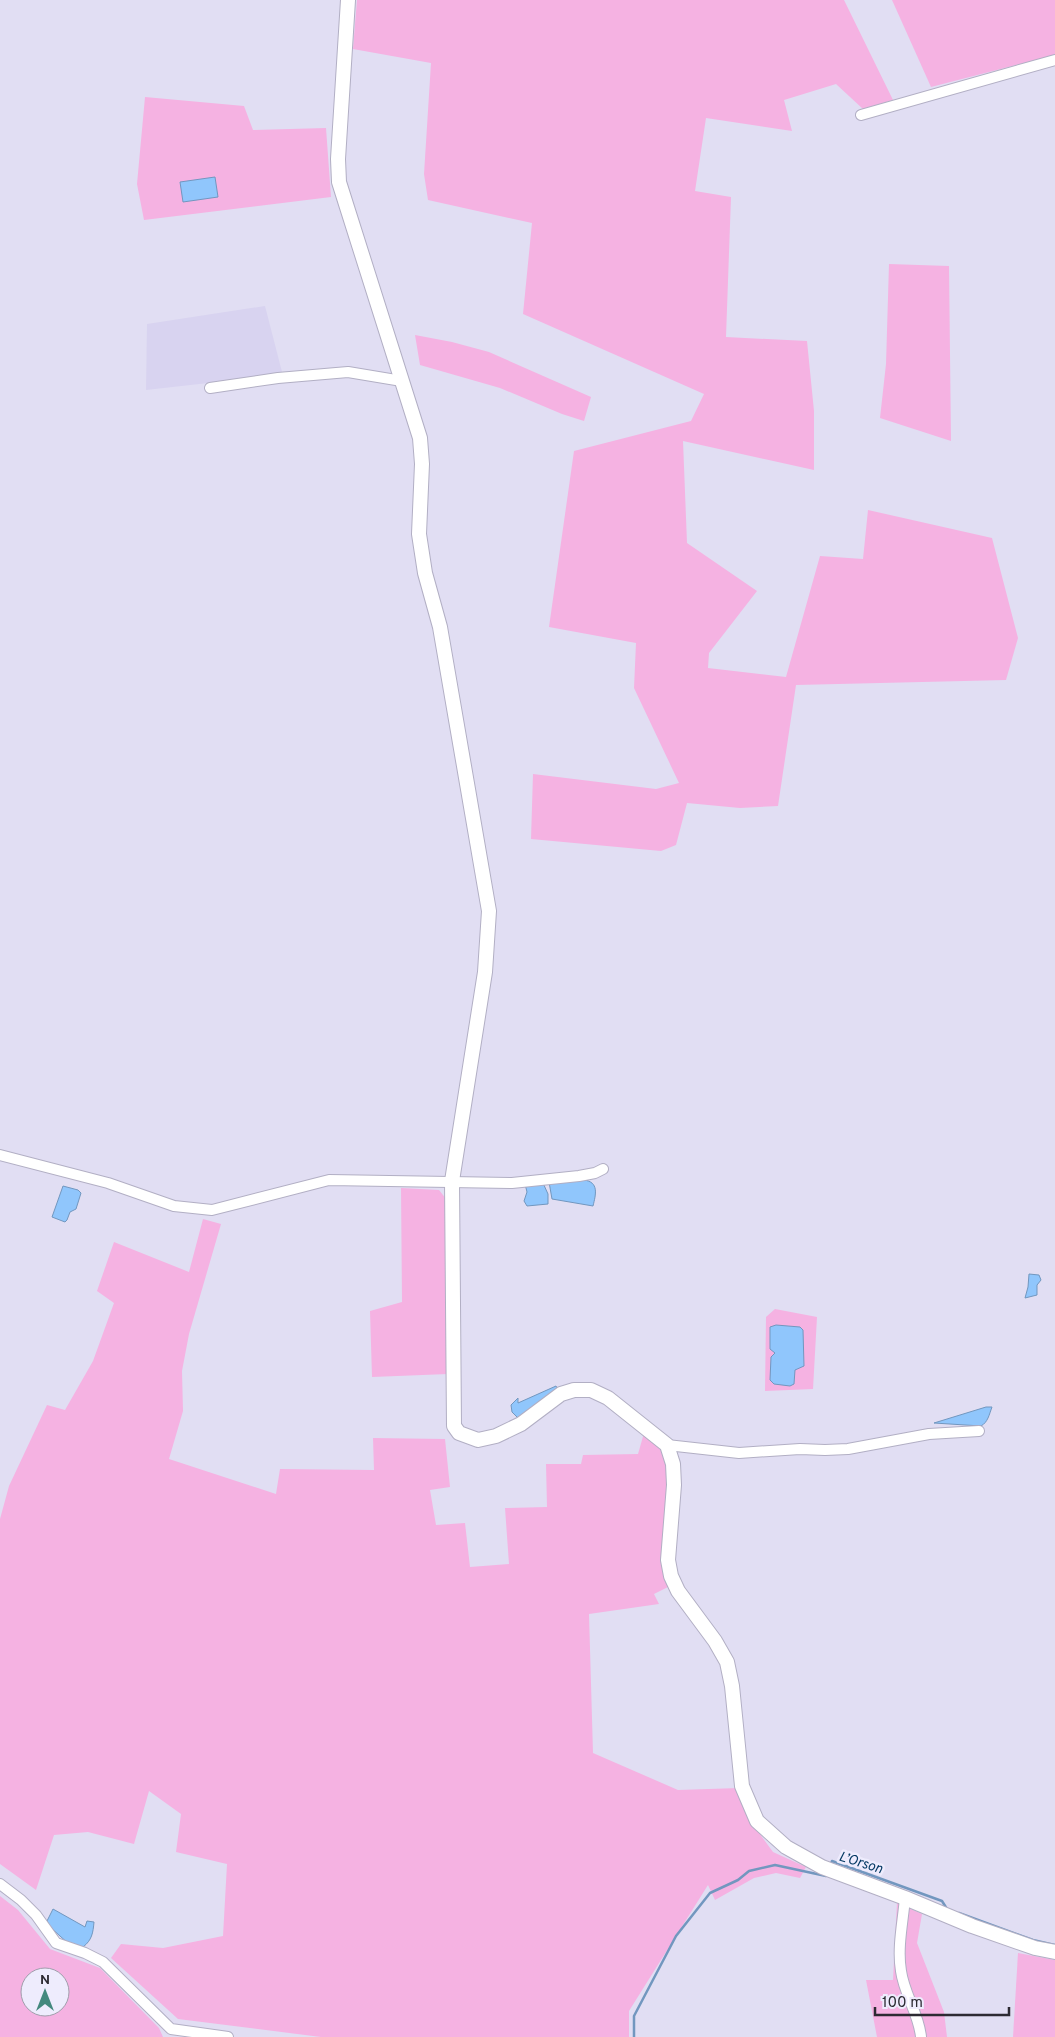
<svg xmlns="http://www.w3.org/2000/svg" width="1055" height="2037" font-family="Overpass,sans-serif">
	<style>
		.built { fill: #d8d3f0 }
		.green { fill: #f5b2e2; fill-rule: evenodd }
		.water { fill: #90c6fc; stroke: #7297bf }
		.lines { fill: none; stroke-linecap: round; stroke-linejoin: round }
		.stream { stroke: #7297bf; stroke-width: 2.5 }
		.street-casing { stroke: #b2afc4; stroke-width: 12 }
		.secondary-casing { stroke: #b2afc4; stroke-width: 16 }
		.street { stroke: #fff; stroke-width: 10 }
		.secondary { stroke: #fff; stroke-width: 14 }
		.labels { text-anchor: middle; stroke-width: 5; stroke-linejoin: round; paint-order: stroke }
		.water-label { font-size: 14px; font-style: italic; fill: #053a64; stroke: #eeecfd }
	</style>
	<rect width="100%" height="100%" fill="#e1def3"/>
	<!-- built -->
	<path class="built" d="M265,306L282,372L226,381L146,390L147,324Z"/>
	<!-- green -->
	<g class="green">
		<path d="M357,0H844L893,100L863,109L836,84L784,100L792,131L706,118L695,191L731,197L726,337L807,341L814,411V470L683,441L687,543L757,591L709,653L708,668L786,677L820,556L863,559L868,510L992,538L1018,638L1006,680L796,685L778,806L740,808L687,803L676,845L661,851L531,839L533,774L656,789L679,783L634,688L636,643L549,627L574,451L691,421L704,394L523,314L532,223L428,200L424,174L431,63L353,49Z"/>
		<path d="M892,0H1055V55L931,87Z"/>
		<path d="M145,97L244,106L253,130L326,128L331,197L144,220L137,184Z"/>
		<path d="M889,264L949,266L951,441L880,418L886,364Z"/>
		<path d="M415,335L452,342L489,352L591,397L584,421L562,414L500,388L420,365Z"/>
		<path d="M401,1188L439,1190L447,1200L448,1374L372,1377L370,1311L402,1302Z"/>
		<path d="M203,1219L221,1224L189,1334L182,1371L183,1411L169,1459L276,1494L280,1469L374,1470L373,1438L445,1439L450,1487L430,1490L436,1525L465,1523L470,1567L509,1564L505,1508L547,1507L546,1464H581L583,1455L638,1454L644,1433L662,1449L671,1476L670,1586L654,1594L659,1604L589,1614L593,1753L678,1790L739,1788L757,1830L773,1852L806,1867L800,1878L776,1873L754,1878L715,1900L708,1885L629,2011V2037H321L178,2019L111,1958L121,1944L163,1948L223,1936L227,1864L176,1852L181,1814L149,1791L134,1844L88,1832L54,1835L36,1890L0,1864V1519L9,1486L47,1405L65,1410L93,1361L114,1303L97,1291L114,1242L189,1272Z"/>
		<path d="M775,1309L817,1317L813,1389L765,1391L766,1317Z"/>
		<path d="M0,1896L18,1910L50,1949L100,1968L159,2028L163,2037H0ZM30,1977H60V2007H30Z"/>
		<path d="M897,1903L922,1914L917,1943L944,2012L947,2037H877L866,1980H893Z"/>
		<path d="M1018,1953L1055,1960V2037H1013Z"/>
	</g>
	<!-- water -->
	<g class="water">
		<path d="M215,177L218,197L183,202L180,182Z"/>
		<path d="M584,1180C599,1182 596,1194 593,1206L552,1199L549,1182Z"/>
		<path d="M543,1183L548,1194V1204L527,1206L524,1201L527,1192L525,1184Z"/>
		<path d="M63,1186L78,1190L81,1193L76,1209L70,1212L67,1220L65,1222L52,1217Z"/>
		<path d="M1029,1274L1039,1275L1041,1280L1037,1285V1295L1025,1298L1028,1287Z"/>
		<path d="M776,1325L800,1327L803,1330L804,1366L795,1370L794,1384L790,1386L774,1384L770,1380L771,1357L775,1353L770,1349V1327Z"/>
		<path d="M556,1386L557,1388L518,1418L512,1412L511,1405L518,1398V1403Z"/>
		<path d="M986,1407H992C989,1415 988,1422 981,1426L934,1423Z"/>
		<path d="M53,1909L85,1927L87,1921L94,1922C93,1933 92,1940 83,1947L70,1945L50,1927L47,1921Z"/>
	</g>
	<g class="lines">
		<!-- stream -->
		<g class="stream">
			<path d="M830,1866L832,1861L942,1901L947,1909"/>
			<path d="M959,1913L1033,1940L1055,1945"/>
			<path d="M634,2037V2016L676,1936L710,1893L738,1880L749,1871L775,1865L826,1876L827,1874"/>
		</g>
		<!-- street casing -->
		<g class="street-casing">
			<g id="street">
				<path d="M861,115L1055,60"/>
				<path d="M210,388L278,378L348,372L402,381"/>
				<path d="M0,1155L108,1183L174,1206L212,1210L329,1180L512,1183L579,1176L595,1173L603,1169"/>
				<path d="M667,1445L739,1453L800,1449L825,1450L848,1449L929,1434L979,1431"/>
				<path d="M0,1884L21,1900L36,1915L56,1943L85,1953L103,1962L171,2029L228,2037"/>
				<path d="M905,1898C903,1921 897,1948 901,1971C904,1994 919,2014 921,2037"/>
			</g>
		</g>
		<!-- secondary casing -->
		<g class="secondary-casing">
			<path id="secondary" d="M348,0L338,159L339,182L420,438L422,464L419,534L425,573L440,627L489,911L485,972L452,1181L454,1426L459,1433L478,1440L496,1436L521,1424L561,1394L574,1390H591L608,1398L667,1445L673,1464L674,1485L668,1560L671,1576L678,1591L715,1641L727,1662L732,1686L742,1786L757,1821L786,1847L822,1867L905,1898L972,1926L1035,1948L1055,1952"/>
		</g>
		<!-- street -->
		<use href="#street" class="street"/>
		<!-- secondary -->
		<use href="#secondary" class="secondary"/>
	</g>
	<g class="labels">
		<!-- water labels -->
		<g class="water-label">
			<text transform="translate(861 1862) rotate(17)" y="5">L’Orson</text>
		</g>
	</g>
	<!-- north arrow -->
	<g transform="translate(45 1992)"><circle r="24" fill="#eeecfd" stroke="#a09eac"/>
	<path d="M0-4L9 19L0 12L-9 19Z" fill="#44897e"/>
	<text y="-8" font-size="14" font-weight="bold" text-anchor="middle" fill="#2c2a32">N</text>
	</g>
	<!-- scale -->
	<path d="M875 2007v8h134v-8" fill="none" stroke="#2c2a32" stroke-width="2.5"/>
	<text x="882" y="2007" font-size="15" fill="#2c2a32" stroke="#eeecfd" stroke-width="4" paint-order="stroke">100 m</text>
</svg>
